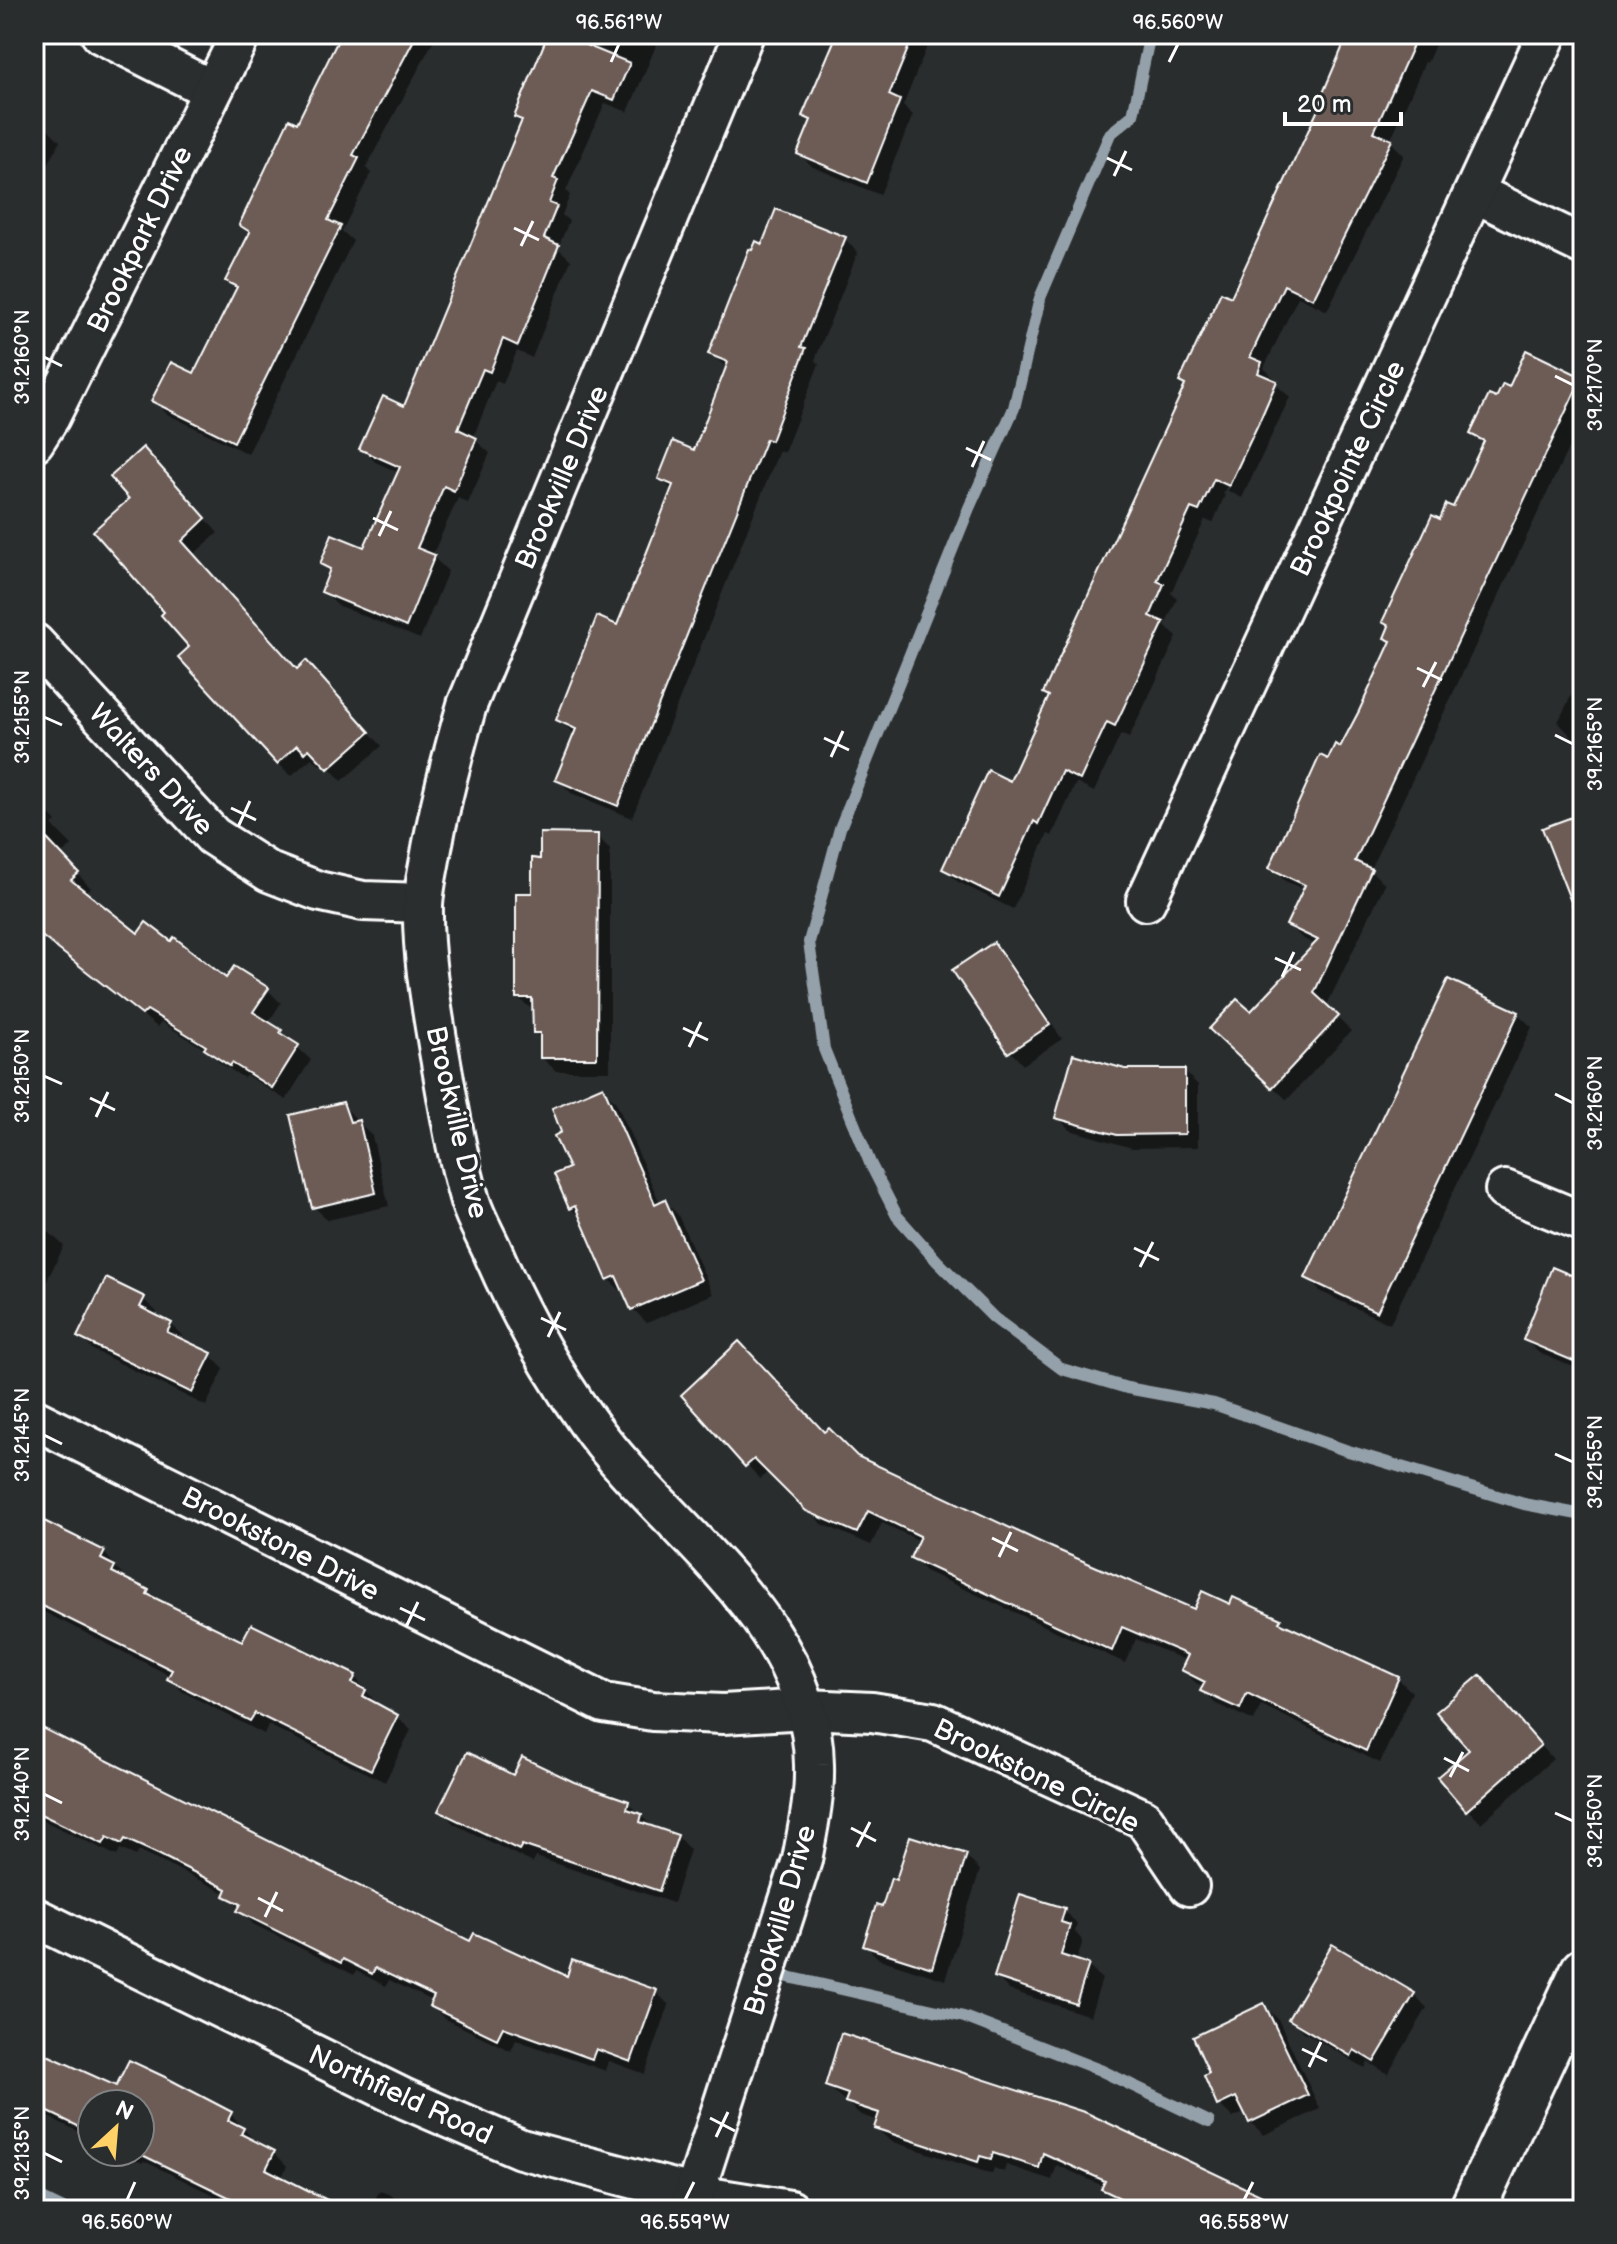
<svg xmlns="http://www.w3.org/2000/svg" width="1617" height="2244" font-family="'Balsamiq Sans',sans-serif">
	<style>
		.shadow { fill: #0007 }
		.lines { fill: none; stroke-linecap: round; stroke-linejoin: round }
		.stream { stroke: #95a1aa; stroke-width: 12 }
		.building { fill: #6d5b56; stroke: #fff; stroke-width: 2 }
		.minor-casing { stroke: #fff; stroke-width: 44 }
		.tertiary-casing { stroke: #fff; stroke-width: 50 }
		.minor { stroke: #2a2d2e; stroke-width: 38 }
		.tertiary { stroke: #2a2d2e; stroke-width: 44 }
		.ticks { fill: none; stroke: #fff; stroke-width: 3 }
		.labels { text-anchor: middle; stroke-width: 6; stroke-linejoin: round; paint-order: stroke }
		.street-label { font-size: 28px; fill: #fff; stroke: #2a2d2e }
		.neatline { fill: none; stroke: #fff; stroke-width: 3 }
		.ticks-label { font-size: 20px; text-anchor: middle; fill: #fff }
	</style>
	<rect width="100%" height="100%" fill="#2a2d2e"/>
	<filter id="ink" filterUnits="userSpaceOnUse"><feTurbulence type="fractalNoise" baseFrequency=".0125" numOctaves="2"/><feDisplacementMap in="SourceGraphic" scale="16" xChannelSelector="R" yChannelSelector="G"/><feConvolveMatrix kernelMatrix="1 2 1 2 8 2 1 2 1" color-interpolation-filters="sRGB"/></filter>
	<g filter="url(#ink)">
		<!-- shadow -->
		<g class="shadow">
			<path d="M343,34H437L366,168L371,173L342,231L353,241L248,454L167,414L154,401L195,376L237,291L227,281L251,235L241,225L298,126Z"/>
			<path d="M550,34H661L628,112L605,103L566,191L570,195L562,215L569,221L558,248L571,260L532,358L517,351L503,384L496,381L473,438L490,453L468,503L458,498L432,556L448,571L420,639L337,605L323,591L331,573L322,564L365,549L400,473L375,462L362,448L405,408L523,123L517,117Z"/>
			<path d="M838,34H932L903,106L913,115L880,195L813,167L799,154L812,123L804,115Z"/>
			<path d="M1357,34H1440L1427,63L1425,62L1390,141L1404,155L1327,311L1298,297L1264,368L1274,378L1273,382L1290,397L1242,498L1228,491L1277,386H1273L1223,494L1225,495L1213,523L1205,520L1171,593L1177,599L1165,625L1177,637L1129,738L1121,734L1094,792L1076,783L1052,836L1048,834L1013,909L958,882L944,869L1011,783L1051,698L1046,693L1186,387L1181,382L1232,299Z"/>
			<path d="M34,121L46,127L60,141L34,193Z"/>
			<path d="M845,239L858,252L815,360L819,364L784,453L779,451L632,818L571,793L558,779L576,735L558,720L618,627L673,491L660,478L695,452L727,368L710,353Z"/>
			<path d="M1581,379L1583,417L1370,870L1385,884L1326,1007L1351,1031L1287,1100L1225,1042L1316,945L1302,938L1288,925L1305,890L1285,881L1272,868L1329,762L1341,750L1392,643L1386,638L1391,628L1385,622L1441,522L1454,510L1484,445L1473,433L1497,401L1509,390Z"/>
			<path d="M157,464L218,533L193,555L297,671L319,677L382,746L342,781L323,761L320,765L312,758L291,776L278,763L167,612L132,500Z"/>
			<path d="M1583,672V741L1571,736L1558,722Z"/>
			<path d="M34,797L56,822L52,825L72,845L60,856L91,888L84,893L138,936L226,981L267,989L281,1003L268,1023L281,1032L311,1060L286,1100L246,1075L244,1078L220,1063L208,1051L161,1022L157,1027L67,954L34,913Z"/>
			<path d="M597,836L610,849V1071H556L542,1058V1040L535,1032L534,1011L518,998L542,861Z"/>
			<path d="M994,945L1007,958L1062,1039L1023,1065L1010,1051Z"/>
			<path d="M1449,982L1518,1014L1532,1027L1390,1324L1321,1292L1308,1278Z"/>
			<path d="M1125,1071H1184L1198,1085V1147L1132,1148L1070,1130L1057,1117Z"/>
			<path d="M603,1089L616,1102L660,1203L665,1201L678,1215L713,1294L647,1323L633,1309L625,1291L622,1292L608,1279L583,1220L570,1208L571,1169Z"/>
			<path d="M343,1105L372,1136L389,1206L328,1220L314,1207Z"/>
			<path d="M34,1224L50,1233L64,1246L34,1307Z"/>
			<path d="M1583,1282V1371L1539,1353L1525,1340Z"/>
			<path d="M143,1299L157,1312L155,1316L171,1324L184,1338L183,1340L210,1355L224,1369L206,1406L93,1350L80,1336Z"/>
			<path d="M684,1395L825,1435L856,1458L1053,1550L1195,1612L1231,1607L1280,1620L1288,1629L1398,1679L1412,1692L1380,1763L1261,1705L1254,1721L1216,1704L1203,1691L1205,1687L1196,1683L1183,1670L1187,1661L1136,1639L1125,1663L925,1571L912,1558L920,1541L882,1523L871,1545L822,1524L769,1471L760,1479Z"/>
			<path d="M34,1518L104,1552L127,1581L147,1592L157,1601L243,1643L355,1677L378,1705L397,1716L411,1730L385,1782L268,1725L264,1734L183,1692L170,1679L171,1676L34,1607Z"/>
			<path d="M1493,1691L1553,1759L1481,1823L1467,1809Z"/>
			<path d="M34,1727L471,1944L568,1978L656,1992L669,2005L645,2074L609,2061L606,2071L516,2040L511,2051L445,2019L431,2006L433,2001L389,1980L386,1986L356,1971L354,1975L253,1924L227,1894L175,1868L139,1851L136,1856L120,1849L117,1856L34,1816Z"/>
			<path d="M514,1777L573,1784L628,1803L654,1828L677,1836L690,1850L673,1903L536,1857L533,1863L454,1824L441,1810Z"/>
			<path d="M966,1856L980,1870L945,1980L879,1959L865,1945L897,1882Z"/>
			<path d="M1064,1910L1077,1924L1075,1932L1083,1941L1076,1962L1088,1966L1102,1979L1090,2016L1009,1990L996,1976Z"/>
			<path d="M1414,1994L1427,2008L1388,2074L1368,2062L1365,2068L1304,2032L1290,2019Z"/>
			<path d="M1264,2006L1278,2019L1320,2109L1264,2135L1250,2122L1246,2112L1233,2118L1219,2104Z"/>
			<path d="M34,2040L48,2054L46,2057L117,2088L231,2114L256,2143L274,2152L287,2166L281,2179L342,2210H244L144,2161L142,2163L120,2152H140V2104H92V2138L34,2110Z"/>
			<path d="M827,2086L1289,2210H1132L1117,2202L1105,2187L1057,2165L1052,2180L1006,2165L1004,2172L994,2168L992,2174L890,2141L876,2128L878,2121L861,2115Z"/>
			<path d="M380,2190L420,2210H369Z"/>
		</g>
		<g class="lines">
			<!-- stream -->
			<g class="stream">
				<path d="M1150,34L1133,115L1110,134L1040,298L1014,408L969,508L840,828L809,942L824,1049L870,1163L897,1216L937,1261L994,1318L1062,1369L1127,1388L1214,1404L1345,1450L1524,1504L1583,1515"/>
				<path d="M784,1976L964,2017L1100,2070L1209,2122"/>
				<path d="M34,2195L65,2210"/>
			</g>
		</g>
		<!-- building -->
		<g class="building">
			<path d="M341,34H417L353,155L359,158L328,220L341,226L234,442L151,401L171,362L194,373L237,287L225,281L250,232L239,225L289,119L297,123Z"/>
			<path d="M548,34H559L630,63L614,100L592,91L553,178L558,180L549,203L557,206L544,238L559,245L518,346L503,339L490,372L483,369L458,429L477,438L454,491L444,486L417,548L435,555L406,627L321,592L330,569L320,564L332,534L364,547L400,467L359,449L383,396L404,406L522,120L514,117Z"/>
			<path d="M837,34H914L889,95L900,100L867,183L797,154L811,120L802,116Z"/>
			<path d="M1348,34H1418L1374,132L1392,140L1313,299L1284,285L1250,357L1262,362L1258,373L1277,381L1260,420L1229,486L1214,479L1199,511L1191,508L1157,581L1164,584L1150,616L1164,622L1115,726L1107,722L1080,780L1062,771L1038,824L1034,821L999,897L942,869L988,770L1010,781L1049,696L1043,693L1185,385L1179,382L1221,292L1231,297L1322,101L1320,100Z"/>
			<path d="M776,209L846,237L801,347L806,348L771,441L766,439L618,806L555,780L576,729L556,720L597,616L617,625L639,572L673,485L658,479L673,441L694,450L728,362L708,354L749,249L752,250L756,241L762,244Z"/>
			<path d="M1526,350L1582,377L1355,861L1372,869L1314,993L1339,1016L1272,1088L1209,1029L1237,999L1251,1011L1318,940L1286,925L1305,885L1269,868L1320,755L1328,759L1335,744L1340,747L1359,711L1391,641L1384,638L1389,626L1382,622L1432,515L1440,519L1446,504L1453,507L1484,441L1470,434L1489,395L1496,398L1503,384L1509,387Z"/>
			<path d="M143,447L206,518L182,541L297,669L306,660L370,732L328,769L309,749L305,753L297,745L277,764L178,657L189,647L161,615L164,612L93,531L129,499L110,477Z"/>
			<path d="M1583,813V926L1581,927L1542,828Z"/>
			<path d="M34,825L79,873L71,880L138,933L146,922L171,941L174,937L226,978L234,966L269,988L253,1012L282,1030L280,1033L299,1045L272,1088L232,1063L230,1066L204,1049L206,1046L147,1010L142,1015L34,930Z"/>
			<path d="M540,833L598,834L597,1058H540V1033H533L532,998H516V893H532V858L540,859Z"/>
			<path d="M994,942L1050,1025L1008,1053L952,970Z"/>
			<path d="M1448,979L1519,1012L1377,1312L1305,1278Z"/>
			<path d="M1073,1054L1125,1069H1185V1134L1117,1135L1055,1118Z"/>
			<path d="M603,1086L655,1204L665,1199L701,1280L631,1310L616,1276L607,1280L575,1206L569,1209L554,1174L569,1168L554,1136L561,1132L552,1108Z"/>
			<path d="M343,1102L350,1122L359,1120L376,1193L312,1208L290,1115Z"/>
			<path d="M1552,1267L1583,1280V1365L1523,1340Z"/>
			<path d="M106,1278L145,1297L140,1307L172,1323L167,1332L212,1353L192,1393L77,1337Z"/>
			<path d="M739,1341L824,1432L829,1428L857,1456L1053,1548L1194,1609L1202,1591L1230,1604L1233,1597L1281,1619L1279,1622L1399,1677L1366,1751L1247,1693L1240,1709L1200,1691L1205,1682L1181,1670L1188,1655L1122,1627L1112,1651L910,1558L920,1536L868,1511L857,1533L806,1511L754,1459L745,1467L681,1395Z"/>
			<path d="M34,1516L105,1551L101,1559L115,1566L112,1572L149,1590L147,1594L242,1641L251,1624L356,1675L352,1683L366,1690L363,1696L398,1715L371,1770L255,1713L250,1721L167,1679L172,1670L34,1602Z"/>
			<path d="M1480,1675L1541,1745L1466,1811L1437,1777L1469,1750L1436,1712Z"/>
			<path d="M34,1724L470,1941L474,1933L567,1976L572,1960L657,1990L631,2062L596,2049L592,2059L503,2027L497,2039L429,2006L434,1996L375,1968L372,1974L343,1959L341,1963L237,1911L241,1904L224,1896L227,1889L160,1855L125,1839L122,1844L107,1837L103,1844L34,1811Z"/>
			<path d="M467,1752L513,1775L522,1757L574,1782L629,1801L627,1809L642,1814L640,1822L678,1835L659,1891L522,1845L519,1850L438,1811Z"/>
			<path d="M910,1836L967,1854L932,1968L863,1946L876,1905L882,1907L891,1878L896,1880Z"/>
			<path d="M1020,1894L1065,1908L1061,1922L1070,1925L1061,1955L1089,1964L1076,2004L994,1977Z"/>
			<path d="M1332,1944L1415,1993L1374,2062L1354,2050L1351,2056L1288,2019Z"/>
			<path d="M1264,2003L1308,2095L1249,2123L1236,2097L1217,2106L1204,2076L1209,2073L1193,2037Z"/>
			<path d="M841,2033L1087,2113L1292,2210H1145L1101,2189L1105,2181L1043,2153L1039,2168L993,2153L991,2159L980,2156L978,2162L874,2128L879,2113L845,2102L848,2094L825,2086Z"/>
			<path d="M34,2049L116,2086L129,2060L165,2077L232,2112L228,2120L244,2128L241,2134L275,2151L266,2169L347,2210H255L136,2152H140V2104H92V2133L34,2105Z"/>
		</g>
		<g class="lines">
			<!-- minor casing -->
			<g class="minor-casing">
				<g id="minor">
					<path d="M101,34L212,90"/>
					<path d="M1475,193L1583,245"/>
					<path d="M34,442L50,417L241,34"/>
					<path d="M34,643L213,836L269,872L318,891L363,901L423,903"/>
					<path d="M1146,901L1547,34"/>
					<path d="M1505,1190L1583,1222"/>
					<path d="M34,1419L604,1703L653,1711L723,1714L807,1709L872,1712L933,1722L1144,1819L1189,1886"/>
					<path d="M34,1917L405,2099L521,2149L696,2195L790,2210"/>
					<path d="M689,2210L802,1860C808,1828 815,1797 814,1765C813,1619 663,1529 587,1421C548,1366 517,1309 491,1248C484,1233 475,1217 470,1201C456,1153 448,1101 439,1051C431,1003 422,954 423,905C424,886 429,866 432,848C441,799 453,753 467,705L744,34"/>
				</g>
			</g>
			<!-- tertiary casing -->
			<g class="tertiary-casing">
				<path id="tertiary" d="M1472,2210L1583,1971"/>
			</g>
			<!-- minor -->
			<use href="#minor" class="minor"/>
			<!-- tertiary -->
			<use href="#tertiary" class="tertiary"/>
		</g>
	</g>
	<!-- ticks -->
	<path class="ticks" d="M611,62L619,44M1169,62L1178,44M1107,158L1132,170M1114,176L1126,151M514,228L539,240M521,246L533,221M44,357L62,366M1555,376L1573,385M966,448L991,460M972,467L984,441M373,518L398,530M379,536L391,511M1417,668L1442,680M1423,687L1436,662M44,717L62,725M1555,735L1573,744M824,738L849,750M831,757L843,731M231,808L256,820M238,827L250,801M1275,958L1301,970M1282,977L1294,952M683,1028L708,1040M689,1047L701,1022M44,1076L62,1084M1555,1094L1573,1103M90,1098L115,1110M96,1117L108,1092M1134,1248L1159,1260M1140,1267L1153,1242M541,1318L566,1330M548,1337L560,1312M44,1435L62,1444M1555,1454L1573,1462M992,1538L1018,1551M999,1557L1011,1532M400,1608L425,1620M406,1627L418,1602M1444,1758L1469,1771M1450,1777L1463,1752M44,1794L62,1803M1555,1813L1573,1821M851,1828L876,1841M857,1847L870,1822M258,1898L283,1911M265,1917L277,1892M1302,2049L1327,2061M1309,2067L1321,2042M710,2118L735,2131M716,2137L728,2112M44,2153L62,2162M127,2200L135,2182M685,2200L694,2182M1244,2200L1253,2182"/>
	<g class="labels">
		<!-- street labels -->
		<g class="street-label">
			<text transform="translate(139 239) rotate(-64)" y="10">Brookpark Drive</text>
			<text transform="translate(1347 468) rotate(-65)" y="10">Brookpointe Circle</text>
			<text transform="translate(561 477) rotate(-67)" y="10">Brookville Drive</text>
			<text transform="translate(152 769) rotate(47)" y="10">Walters Drive</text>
			<text transform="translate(458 1122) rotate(77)" y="10">Brookville Drive</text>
			<text transform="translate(281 1543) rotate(27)" y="10">Brookstone Drive</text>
			<text transform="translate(1037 1775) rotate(26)" y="10">Brookstone Circle</text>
			<text transform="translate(779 1920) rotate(-74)" y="10">Brookville Drive</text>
			<text transform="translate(401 2094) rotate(25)" y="10">Northfield Road</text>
		</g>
	</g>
	<!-- margin -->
	<rect width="1617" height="2244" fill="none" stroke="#2a2d2e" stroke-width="88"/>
	<!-- north arrow -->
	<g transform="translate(116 2128) rotate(26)"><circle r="38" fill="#2a2d2e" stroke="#7f8182" stroke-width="2"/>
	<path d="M0-6L14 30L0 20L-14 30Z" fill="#ffd166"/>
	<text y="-12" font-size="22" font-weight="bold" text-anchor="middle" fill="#ffffff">N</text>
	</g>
	<!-- scale -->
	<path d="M1285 112v12h116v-12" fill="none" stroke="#ffffff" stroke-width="4"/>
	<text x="1297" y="112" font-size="24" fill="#ffffff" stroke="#2a2d2e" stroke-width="6" paint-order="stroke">20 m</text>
	<rect x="44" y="44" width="1529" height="2156" class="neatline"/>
	<g class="ticks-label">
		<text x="619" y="29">96.561°W</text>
		<text x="1178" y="29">96.560°W</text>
		<text transform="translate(22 357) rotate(-90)" y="7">39.2160°N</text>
		<text transform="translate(1595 385) rotate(-90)" y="7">39.2170°N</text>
		<text transform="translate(22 717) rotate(-90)" y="7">39.2155°N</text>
		<text transform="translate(1595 744) rotate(-90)" y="7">39.2165°N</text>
		<text transform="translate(22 1076) rotate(-90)" y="7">39.2150°N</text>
		<text transform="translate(1595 1103) rotate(-90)" y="7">39.2160°N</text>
		<text transform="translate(22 1435) rotate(-90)" y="7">39.2145°N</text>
		<text transform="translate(1595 1462) rotate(-90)" y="7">39.2155°N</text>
		<text transform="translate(22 1794) rotate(-90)" y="7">39.2140°N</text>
		<text transform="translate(1595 1821) rotate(-90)" y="7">39.2150°N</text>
		<text transform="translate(22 2153) rotate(-90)" y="7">39.2135°N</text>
		<text x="127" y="2229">96.560°W</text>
		<text x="685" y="2229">96.559°W</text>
		<text x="1244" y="2229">96.558°W</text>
	</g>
</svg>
